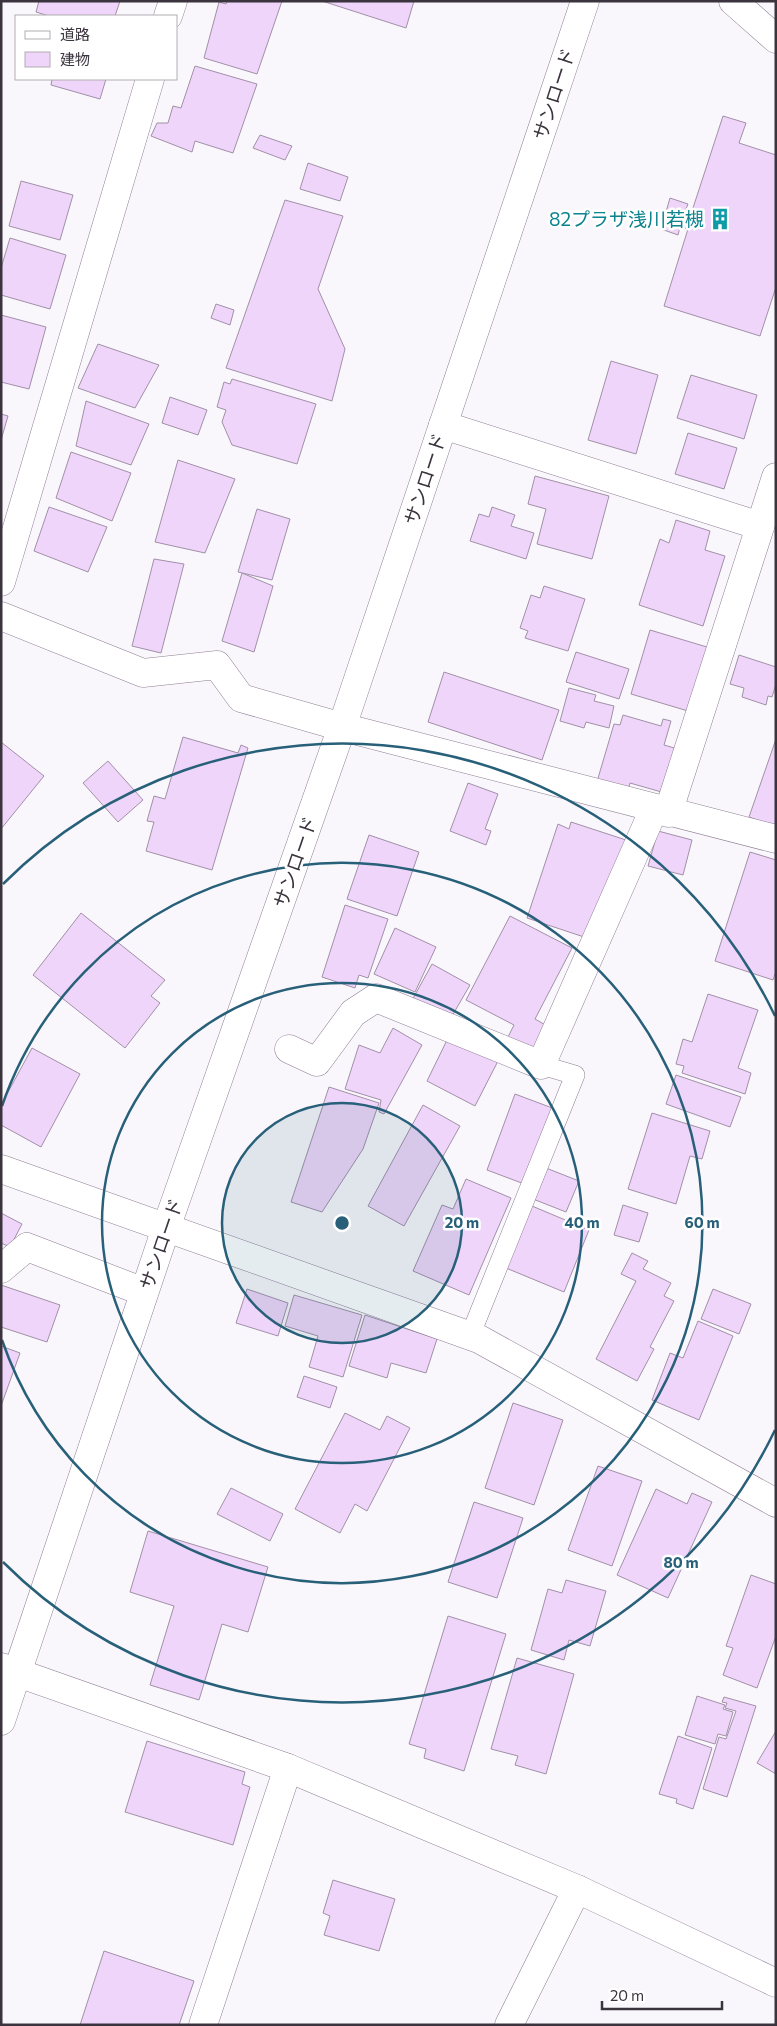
<svg xmlns="http://www.w3.org/2000/svg" width="777" height="2026" font-family="Commissioner,'Noto Sans JP',sans-serif">
	<style>
		.building { fill: #efd5f9; stroke: #a190a8 }
		.lines { fill: none; stroke-linecap: round; stroke-linejoin: round }
		.service-casing { stroke: #8f7e95; stroke-width: 20 }
		.minor-casing { stroke: #8f7e95; stroke-width: 29 }
		.tertiary-casing { stroke: #8f7e95; stroke-width: 29 }
		.primary-casing { stroke: #8f7e95; stroke-width: 29 }
		.service { stroke: #fff; stroke-width: 19 }
		.minor { stroke: #fff; stroke-width: 28 }
		.tertiary { stroke: #fff; stroke-width: 28 }
		.primary { stroke: #fff; stroke-width: 28 }
		.ring { fill: none; stroke: #28607a; stroke-width: 2.5 }
		.labels { text-anchor: middle; stroke-width: 5; stroke-linejoin: round; paint-order: stroke }
		.street-label { font-size: 19px; fill: #3b343e; stroke: #fff }
		.culture-label { font-size: 19px; fill: #0d838f; stroke: #fff; text-anchor: end }
		.centre { fill: #28607a; stroke: #fff; stroke-width: 2.5 }
		.ring-label { font-size: 15px; text-anchor: middle; font-weight: bold; fill: #28607a; stroke: #fff; stroke-width: 5; stroke-linejoin: round; paint-order: stroke }
	</style>
	<rect width="100%" height="100%" fill="#faf7fc"/>
	<!-- building -->
	<g class="building">
		<path d="M39,1H120L115,16H49L36,12Z"/>
		<path d="M227,1H282L257,74L204,58L219,2L226,4Z"/>
		<path d="M322,1H414L406,28Z"/>
		<path d="M195,66L257,84L233,153L195,141L192,152L151,136L157,123H168L173,106L181,108Z"/>
		<path d="M52,79H106L100,99L51,85Z"/>
		<path d="M723,116L746,123L739,143L776,155V287L760,336L664,306L688,229L680,227L678,235L661,229L670,198L688,204L686,209L692,211Z"/>
		<path d="M260,135L292,146L285,160L253,148Z"/>
		<path d="M308,163L348,177L340,201L300,189Z"/>
		<path d="M21,181L73,195L60,240L9,226Z"/>
		<path d="M285,200L343,216L318,289L345,349L332,401L226,368Z"/>
		<path d="M10,238L66,255L50,309L1,295V268Z"/>
		<path d="M216,304L234,310L230,325L211,318Z"/>
		<path d="M1,315L46,327L29,389L1,382Z"/>
		<path d="M98,344L159,365L135,408L78,388Z"/>
		<path d="M611,361L658,375L636,454L588,440Z"/>
		<path d="M691,375L757,395L744,439L677,418Z"/>
		<path d="M232,379L316,404L297,464L232,445L222,422L226,410L217,407L224,382L230,384Z"/>
		<path d="M170,397L207,410L198,435L162,423Z"/>
		<path d="M86,401L149,424L131,465L76,446Z"/>
		<path d="M1,414L8,416L1,440Z"/>
		<path d="M688,433L737,448L724,489L675,474Z"/>
		<path d="M71,452L131,473L112,521L56,498Z"/>
		<path d="M178,460L235,479L205,553L155,542Z"/>
		<path d="M535,476L609,496L592,559L537,544L546,509L528,504Z"/>
		<path d="M49,507L107,527L88,572L34,551Z"/>
		<path d="M492,507L515,515L511,526L534,533L526,559L470,541L479,514L489,517Z"/>
		<path d="M257,509L290,519L272,580L238,572Z"/>
		<path d="M676,520L710,531L705,550L725,556L703,626L639,605L660,539L669,543Z"/>
		<path d="M154,559L184,564L161,653L132,646Z"/>
		<path d="M242,573L273,586L254,652L222,641Z"/>
		<path d="M544,586L585,599L568,651L525,638L528,631L520,628L531,595L540,598Z"/>
		<path d="M650,630L707,647L688,711L631,694Z"/>
		<path d="M576,652L629,669L619,699L566,682Z"/>
		<path d="M739,655L776,667V684L772,697L768,696L766,705L742,697L744,688L730,684Z"/>
		<path d="M444,672L559,710L542,760L428,722Z"/>
		<path d="M569,688L596,695L594,701L614,706L609,728L586,722L584,728L560,721Z"/>
		<path d="M623,715L661,726L663,719L671,721L664,745L678,749L665,793L630,783L627,794L596,785L614,724L620,725Z"/>
		<path d="M183,737L238,753L241,745L248,748L212,870L146,851L154,822L147,821L154,796L165,799Z"/>
		<path d="M776,739V827L749,817Z"/>
		<path d="M1,742L44,776L1,829Z"/>
		<path d="M108,761L143,800L118,822L83,783Z"/>
		<path d="M468,783L498,794L485,829L491,831L486,845L450,831Z"/>
		<path d="M571,822L626,840L593,940L527,918L558,824L569,829Z"/>
		<path d="M658,831L692,840L683,875L648,866Z"/>
		<path d="M369,835L419,852L397,916L347,899Z"/>
		<path d="M750,852L776,860V971L773,980L715,961Z"/>
		<path d="M345,905L388,919L368,978L359,975L355,988L322,977Z"/>
		<path d="M81,913L165,980L151,996L160,1003L125,1048L33,975Z"/>
		<path d="M510,916L572,948L535,1019L549,1027L534,1056L506,1041L514,1025L466,1000Z"/>
		<path d="M395,928L436,947L415,992L374,974Z"/>
		<path d="M432,964L470,985L448,1023L411,1002Z"/>
		<path d="M708,994L758,1010L738,1068L751,1073L745,1094L682,1073L684,1066L676,1064L683,1039L692,1042Z"/>
		<path d="M393,1028L422,1045L384,1114L379,1112L381,1100L345,1089L359,1045L380,1053Z"/>
		<path d="M449,1036L498,1061L475,1106L427,1081Z"/>
		<path d="M32,1048L80,1074L41,1147L1,1125V1105Z"/>
		<path d="M676,1075L741,1097L730,1127L666,1104Z"/>
		<path d="M329,1087L379,1103L363,1149L322,1212L291,1202Z"/>
		<path d="M515,1094L555,1109L527,1185L487,1170Z"/>
		<path d="M423,1105L460,1126L404,1226L368,1206Z"/>
		<path d="M652,1113L710,1131L702,1159L690,1156L676,1204L628,1189Z"/>
		<path d="M546,1168L579,1181L566,1212L533,1199Z"/>
		<path d="M466,1179L511,1198L469,1295L413,1271L442,1205L453,1209Z"/>
		<path d="M623,1205L648,1213L639,1242L614,1235Z"/>
		<path d="M532,1206L589,1230L564,1292L506,1268Z"/>
		<path d="M1,1213L22,1224L10,1247L1,1243Z"/>
		<path d="M632,1253L648,1261L643,1269L671,1283L664,1296L674,1301L650,1347L654,1349L637,1381L596,1359L636,1281L621,1274Z"/>
		<path d="M1,1285L60,1305L47,1342L1,1327Z"/>
		<path d="M247,1289L288,1303L278,1336L236,1323Z"/>
		<path d="M713,1289L751,1304L739,1334L701,1319Z"/>
		<path d="M294,1295L362,1315L343,1377L309,1367L318,1336L285,1326Z"/>
		<path d="M365,1315L437,1339L426,1373L391,1363L387,1378L349,1366Z"/>
		<path d="M698,1321L733,1336L699,1420L652,1400L670,1353L683,1358Z"/>
		<path d="M1,1346L20,1353L1,1406Z"/>
		<path d="M304,1376L337,1387L330,1408L297,1397Z"/>
		<path d="M513,1403L563,1420L534,1505L485,1488Z"/>
		<path d="M345,1413L380,1430L387,1416L410,1428L367,1511L355,1504L340,1533L295,1509Z"/>
		<path d="M598,1466L642,1481L612,1566L568,1550Z"/>
		<path d="M231,1488L283,1514L270,1541L217,1514Z"/>
		<path d="M656,1489L687,1504L692,1493L712,1502L668,1598L617,1575Z"/>
		<path d="M474,1502L523,1518L497,1598L448,1582Z"/>
		<path d="M148,1531L268,1567L248,1632L222,1624L199,1700L150,1685L174,1606L130,1592Z"/>
		<path d="M751,1575L776,1584V1636L757,1688L723,1675L733,1648L726,1646Z"/>
		<path d="M566,1580L606,1591L590,1646L569,1640L564,1660L531,1650L548,1589L562,1593Z"/>
		<path d="M448,1616L506,1634L464,1771L424,1758L426,1749L409,1744Z"/>
		<path d="M517,1658L574,1674L546,1774L515,1765L518,1756L491,1749Z"/>
		<path d="M697,1696L725,1705L723,1709L733,1712L726,1736L718,1734L715,1744L685,1735Z"/>
		<path d="M724,1697L756,1706L727,1797L703,1789L719,1737L726,1739L736,1711L725,1708L727,1703L722,1702Z"/>
		<path d="M776,1731V1774L757,1763Z"/>
		<path d="M678,1736L712,1748L693,1809L676,1803L677,1799L659,1794Z"/>
		<path d="M147,1741L245,1772L242,1784L250,1787L233,1845L125,1812Z"/>
		<path d="M333,1880L395,1899L379,1951L324,1935L330,1916L323,1913Z"/>
		<path d="M104,1951L194,1981L179,2025H80Z"/>
	</g>
	<g class="lines">
		<!-- service casing -->
		<g class="service-casing">
			<path id="service" d="M470,1336L575,1075L541,1065"/>
		</g>
		<!-- minor casing -->
		<g class="minor-casing">
			<g id="minor">
				<path d="M168,16L173,1"/>
				<path d="M443,425L760,526"/>
				<path d="M1,582L150,79"/>
				<path d="M1,616L143,673L217,665L241,698L342,727L776,839"/>
				<path d="M668,813L776,477"/>
				<path d="M289,1049L317,1062L353,1013L376,998L541,1065L654,809"/>
				<path d="M1,1269L27,1247L144,1292"/>
				<path d="M1,1667L288,1768L577,1889L776,1983"/>
				<path d="M203,2025L288,1768"/>
				<path d="M509,2025L577,1889"/>
			</g>
		</g>
		<!-- tertiary casing -->
		<g class="tertiary-casing">
			<g id="tertiary">
				<path d="M1,1169L479,1339L776,1503"/>
				<path d="M1,1721L166,1228L342,727L585,1"/>
			</g>
		</g>
		<!-- primary casing -->
		<g class="primary-casing">
			<path id="primary" d="M733,1L776,39"/>
		</g>
		<!-- service -->
		<use href="#service" class="service"/>
		<!-- minor -->
		<use href="#minor" class="minor"/>
		<!-- tertiary -->
		<use href="#tertiary" class="tertiary"/>
		<!-- primary -->
		<use href="#primary" class="primary"/>
	</g>
	<!-- distance rings -->
	<circle cx="342" cy="1223" r="120" fill="#28607a" fill-opacity=".12"/>
	<g class="ring">
		<circle cx="342" cy="1223" r="120"/>
		<circle cx="342" cy="1223" r="240"/>
		<path d="M2 1106A360 360 0 1 1 2 1340"/>
		<path d="M775 1430A480 480 0 0 1 3 1562M3 884A480 480 0 0 1 775 1016"/>
	</g>
	<!-- icons -->
	<defs>
		<g id="building-bare" transform="scale(1.725)"><path d="M-4-6H4V6H1V3H-1V6H-4ZM-2.5-4.3h1.7v1.8h-1.7ZM.8-4.3h1.7v1.8H.8ZM-2.5-1h1.7V.8h-1.7ZM.8-1h1.7V.8H.8Z" fill="#0f9aa8" stroke="#fff" stroke-width="2.5" paint-order="stroke"/></g>
	</defs>
	<g fill-rule="evenodd">
		<use href="#building-bare" x="720" y="219"/>
	</g>
	<g class="labels">
		<!-- street labels -->
		<g class="street-label">
			<text transform="translate(554 94) rotate(-72)" y="7">サンロード</text>
			<text transform="translate(425 479) rotate(-72)" y="7">サンロード</text>
			<text transform="translate(295 862) rotate(-71)" y="7">サンロード</text>
			<text transform="translate(161 1244) rotate(-71)" y="7">サンロード</text>
		</g>
		<!-- culture labels -->
		<g class="culture-label">
			<text x="704" y="226">82プラザ浅川若槻</text>
		</g>
	</g>
	<circle cx="342" cy="1223" r="8" class="centre"/>
	<g class="ring-label">
		<text x="462" y="1228">20 m</text>
		<text x="582" y="1228">40 m</text>
		<text x="702" y="1228">60 m</text>
		<text x="681" y="1568">80 m</text>
	</g>
	<!-- border -->
	<rect width="777" height="2026" fill="none" stroke="#3b343e" stroke-width="5"/>
	<!-- legend -->
	<rect x="15" y="15" width="162" height="65" fill="#ffffff" stroke="#b1aeb2"/>
	<rect x="25" y="31" width="25" height="8" fill="#ffffff" stroke="#b1aeb2"/>
	<text x="60" y="40" font-size="15" fill="#3b343e">道路</text>
	<rect x="25" y="52" width="25" height="15" fill="#efd5f9" stroke="#b1aeb2"/>
	<text x="60" y="65" font-size="15" fill="#3b343e">建物</text>
	<!-- scale -->
	<path d="M602 2001v8h120v-8" fill="none" stroke="#3b343e" stroke-width="2.5"/>
	<text x="610" y="2001" font-size="15" fill="#3b343e" stroke="#ffffff" stroke-width="4" paint-order="stroke">20 m</text>
</svg>
